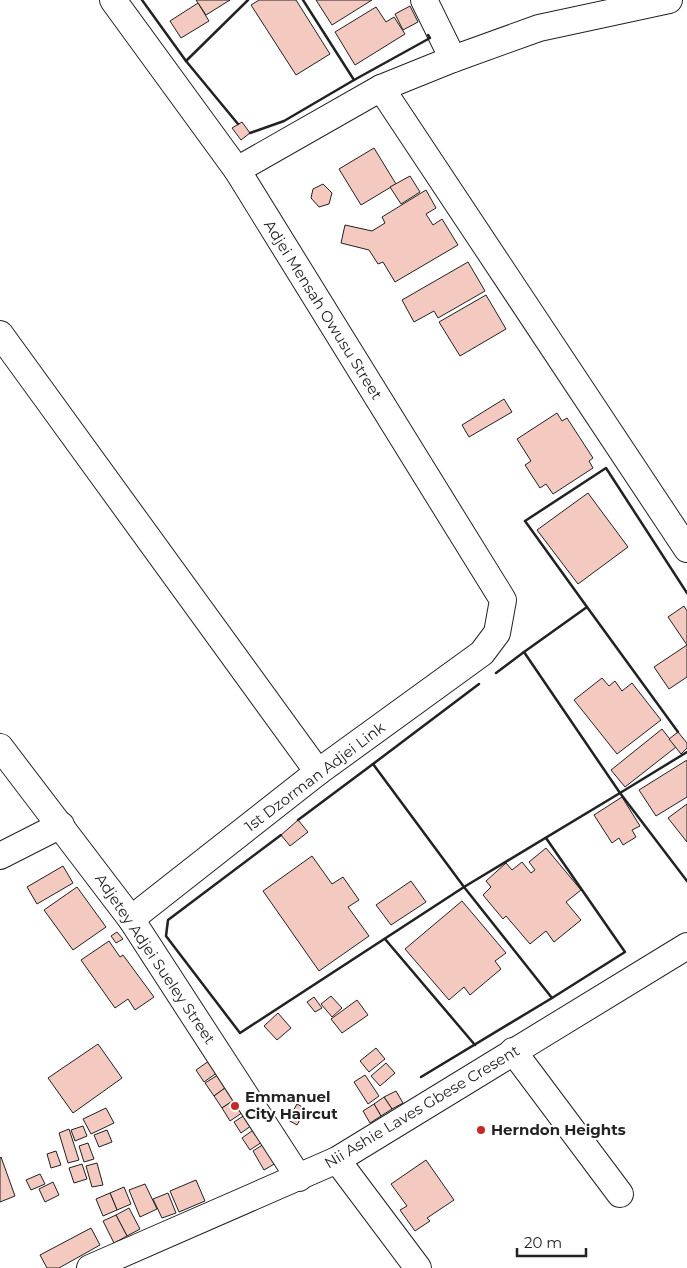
<svg xmlns="http://www.w3.org/2000/svg" width="687" height="1268" font-family="Montserrat,sans-serif">
	<style>
		.building { fill: #f3c9c0; stroke: #222 }
		.lines { fill: none; stroke-linecap: round; stroke-linejoin: round }
		.minor-casing { stroke: #222; stroke-width: 28 }
		.minor { stroke: #fff; stroke-width: 26 }
		.wall { stroke: #222; stroke-width: 2.5 }
		.poi-dot { fill: #c62828; stroke: #fff; stroke-width: 2 }
		.labels { text-anchor: middle; stroke-width: 4; stroke-linejoin: round; paint-order: stroke }
		.street-label { font-size: 15px; fill: #222; stroke: #fff }
		.poi-label { font-size: 15px; font-weight: bold; fill: #222; stroke: #fff; text-anchor: start }
	</style>
	<rect width="100%" height="100%" fill="#fff"/>
	<!-- building -->
	<g class="building">
		<path d="M196,0H230L206,15Z"/>
		<path d="M259,0H296L330,54L296,75L251,5Z"/>
		<path d="M316,0H372L332,25Z"/>
		<path d="M198,3L209,21L181,38L170,21Z"/>
		<path d="M410,6L418,22L403,30L395,14Z"/>
		<path d="M376,7L386,22L394,17L405,34L355,65L335,32Z"/>
		<path d="M242,122L250,133L241,140L232,128Z"/>
		<path d="M374,148L396,184L361,205L339,169Z"/>
		<path d="M410,176L420,192L401,204L390,187Z"/>
		<path d="M323,184L332,193L329,204L319,207L311,198L313,189Z"/>
		<path d="M426,190L436,208L426,214L433,225L442,219L458,245L395,282L383,262L378,264L369,250L341,243L345,225L372,231L385,223L382,217Z"/>
		<path d="M468,262L485,291L438,318L434,311L414,322L402,300Z"/>
		<path d="M486,295L506,329L460,356L439,322Z"/>
		<path d="M504,399L512,412L469,437L462,425Z"/>
		<path d="M557,413L562,421L567,418L593,458L589,461L593,468L553,494L546,484L540,488L525,465L531,461L517,439Z"/>
		<path d="M588,493L628,547L578,584L537,530Z"/>
		<path d="M684,606L687,611V677L669,689L654,667L687,645L668,617Z"/>
		<path d="M602,678L609,686L615,681L622,691L632,683L661,720L617,754L574,700Z"/>
		<path d="M662,729L676,747L625,787L611,770Z"/>
		<path d="M678,732L687,743V748L681,754L669,739Z"/>
		<path d="M687,760V797L656,816L639,790Z"/>
		<path d="M622,797L640,826L632,830L636,837L623,845L619,838L612,843L594,815Z"/>
		<path d="M687,804V842L668,818Z"/>
		<path d="M298,820L308,832L290,846L281,835Z"/>
		<path d="M546,848L581,890L566,902L581,920L554,942L546,931L530,944L506,916L503,919L483,895L491,887L486,881L506,863L512,870L522,862L531,873L535,870L529,862Z"/>
		<path d="M312,856L332,884L343,877L359,900L348,907L369,936L319,971L263,891Z"/>
		<path d="M63,866L73,883L37,904L27,887Z"/>
		<path d="M411,881L426,902L391,925L376,905Z"/>
		<path d="M77,887L106,927L73,950L44,910Z"/>
		<path d="M462,901L506,953L495,961L501,969L470,995L464,987L449,1000L405,949Z"/>
		<path d="M117,932L123,939L116,943L111,936Z"/>
		<path d="M109,941L120,957L123,955L154,997L135,1010L128,999L115,1008L81,960Z"/>
		<path d="M331,996L342,1008L332,1017L321,1004Z"/>
		<path d="M314,997L322,1008L315,1012L307,1002Z"/>
		<path d="M357,1000L368,1015L342,1033L331,1019Z"/>
		<path d="M278,1013L291,1028L277,1040L264,1026Z"/>
		<path d="M98,1044L122,1078L73,1113L48,1078Z"/>
		<path d="M376,1048L385,1059L369,1072L360,1061Z"/>
		<path d="M209,1061L218,1072L204,1082L196,1070Z"/>
		<path d="M386,1063L395,1073L380,1086L371,1076Z"/>
		<path d="M221,1073L229,1085L214,1096L205,1083Z"/>
		<path d="M365,1075L379,1096L368,1104L354,1082Z"/>
		<path d="M229,1085L237,1098L222,1108L214,1096Z"/>
		<path d="M396,1091L403,1103L392,1109L384,1097Z"/>
		<path d="M384,1097L392,1109L381,1116L374,1104Z"/>
		<path d="M237,1098L246,1110L230,1121L222,1108Z"/>
		<path d="M297,1104L306,1109L297,1125L288,1120Z"/>
		<path d="M374,1104L381,1116L370,1123L363,1111Z"/>
		<path d="M106,1108L114,1123L91,1134L83,1119Z"/>
		<path d="M248,1113L255,1123L241,1133L234,1122Z"/>
		<path d="M83,1126L87,1136L75,1141L71,1130Z"/>
		<path d="M256,1128L265,1140L250,1150L242,1138Z"/>
		<path d="M69,1129L79,1160L68,1163L59,1133Z"/>
		<path d="M107,1130L112,1142L99,1147L94,1135Z"/>
		<path d="M88,1143L94,1159L84,1162L79,1146Z"/>
		<path d="M264,1144L276,1163L264,1170L253,1151Z"/>
		<path d="M56,1151L61,1165L51,1168L47,1154Z"/>
		<path d="M1,1157L15,1196L0,1202V1158Z"/>
		<path d="M426,1160L454,1200L427,1218L430,1221L415,1231L400,1210L407,1206L391,1184Z"/>
		<path d="M97,1163L103,1185L92,1187L86,1166Z"/>
		<path d="M82,1164L87,1179L74,1183L69,1168Z"/>
		<path d="M40,1174L45,1184L31,1190L26,1180Z"/>
		<path d="M196,1180L205,1201L179,1212L170,1191Z"/>
		<path d="M53,1182L59,1195L45,1202L39,1189Z"/>
		<path d="M145,1184L157,1209L140,1217L129,1190Z"/>
		<path d="M124,1187L131,1204L117,1210L110,1193Z"/>
		<path d="M110,1193L117,1210L103,1216L96,1199Z"/>
		<path d="M168,1193L176,1213L162,1218L153,1199Z"/>
		<path d="M129,1208L140,1229L127,1236L116,1215Z"/>
		<path d="M116,1215L127,1236L114,1243L103,1221Z"/>
		<path d="M91,1228L100,1245L59,1268H47L40,1255Z"/>
	</g>
	<g class="lines">
		<!-- minor casing -->
		<g class="minor-casing">
			<g id="minor">
				<path d="M113,0L237,170L503,600L497,633L482,653L318,772L131,919"/>
				<path d="M424,0L453,59"/>
				<path d="M381,88L687,549"/>
				<path d="M237,170L381,88L453,59L539,28L669,0"/>
				<path d="M0,334L318,772"/>
				<path d="M0,747L131,919L299,1178"/>
				<path d="M0,856L61,825"/>
				<path d="M513,1051L620,1194"/>
				<path d="M337,1160L418,1268"/>
				<path d="M90,1268L337,1160L687,946"/>
			</g>
		</g>
		<!-- minor -->
		<use href="#minor" class="minor"/>
		<!-- wall -->
		<g class="wall">
			<path d="M142,0L186,61"/>
			<path d="M354,80L430,38L428,35"/>
			<path d="M238,124L186,61L248,0"/>
			<path d="M250,133L284,121L354,80L303,0"/>
			<path d="M587,607L525,521L606,468L687,593"/>
			<path d="M524,652L587,607L678,732"/>
			<path d="M479,684L373,764L464,887L620,793L524,652L496,673"/>
			<path d="M687,752L620,793L687,881"/>
			<path d="M298,820L373,764"/>
			<path d="M281,835L168,920L166,936L240,1033L464,887L552,998L421,1077"/>
			<path d="M546,838L625,952L552,998"/>
			<path d="M385,939L475,1045"/>
		</g>
	</g>
	<!-- markers -->
	<g class="poi-dot">
		<circle cx="235" cy="1106" r="5"/>
		<circle cx="481" cy="1130" r="5"/>
	</g>
	<g class="labels">
		<!-- street labels -->
		<g class="street-label">
			<text transform="translate(323 310) rotate(58)" y="5">Adjei Mensah Owusu Street</text>
			<text transform="translate(315 777) rotate(-37)" y="5">1st Dzorman Adjei Link</text>
			<text transform="translate(155 959) rotate(56)" y="5">Adjetey Adjei Sueley Street</text>
			<text transform="translate(422 1107) rotate(-31)" y="5">Nii Ashie Laves Gbese Cresent</text>
		</g>
		<!-- poi labels -->
		<g class="poi-label">
			<text x="245" y="1102">Emmanuel<tspan x="245" dy="17">City Haircut</tspan></text>
			<text x="491" y="1135">Herndon Heights</text>
		</g>
	</g>
	<!-- scale -->
	<path d="M517 1248v8h69v-8" fill="none" stroke="#222222" stroke-width="2.5"/>
	<text x="524" y="1248" font-size="15" fill="#222222" stroke="#ffffff" stroke-width="4" paint-order="stroke">20 m</text>
</svg>
